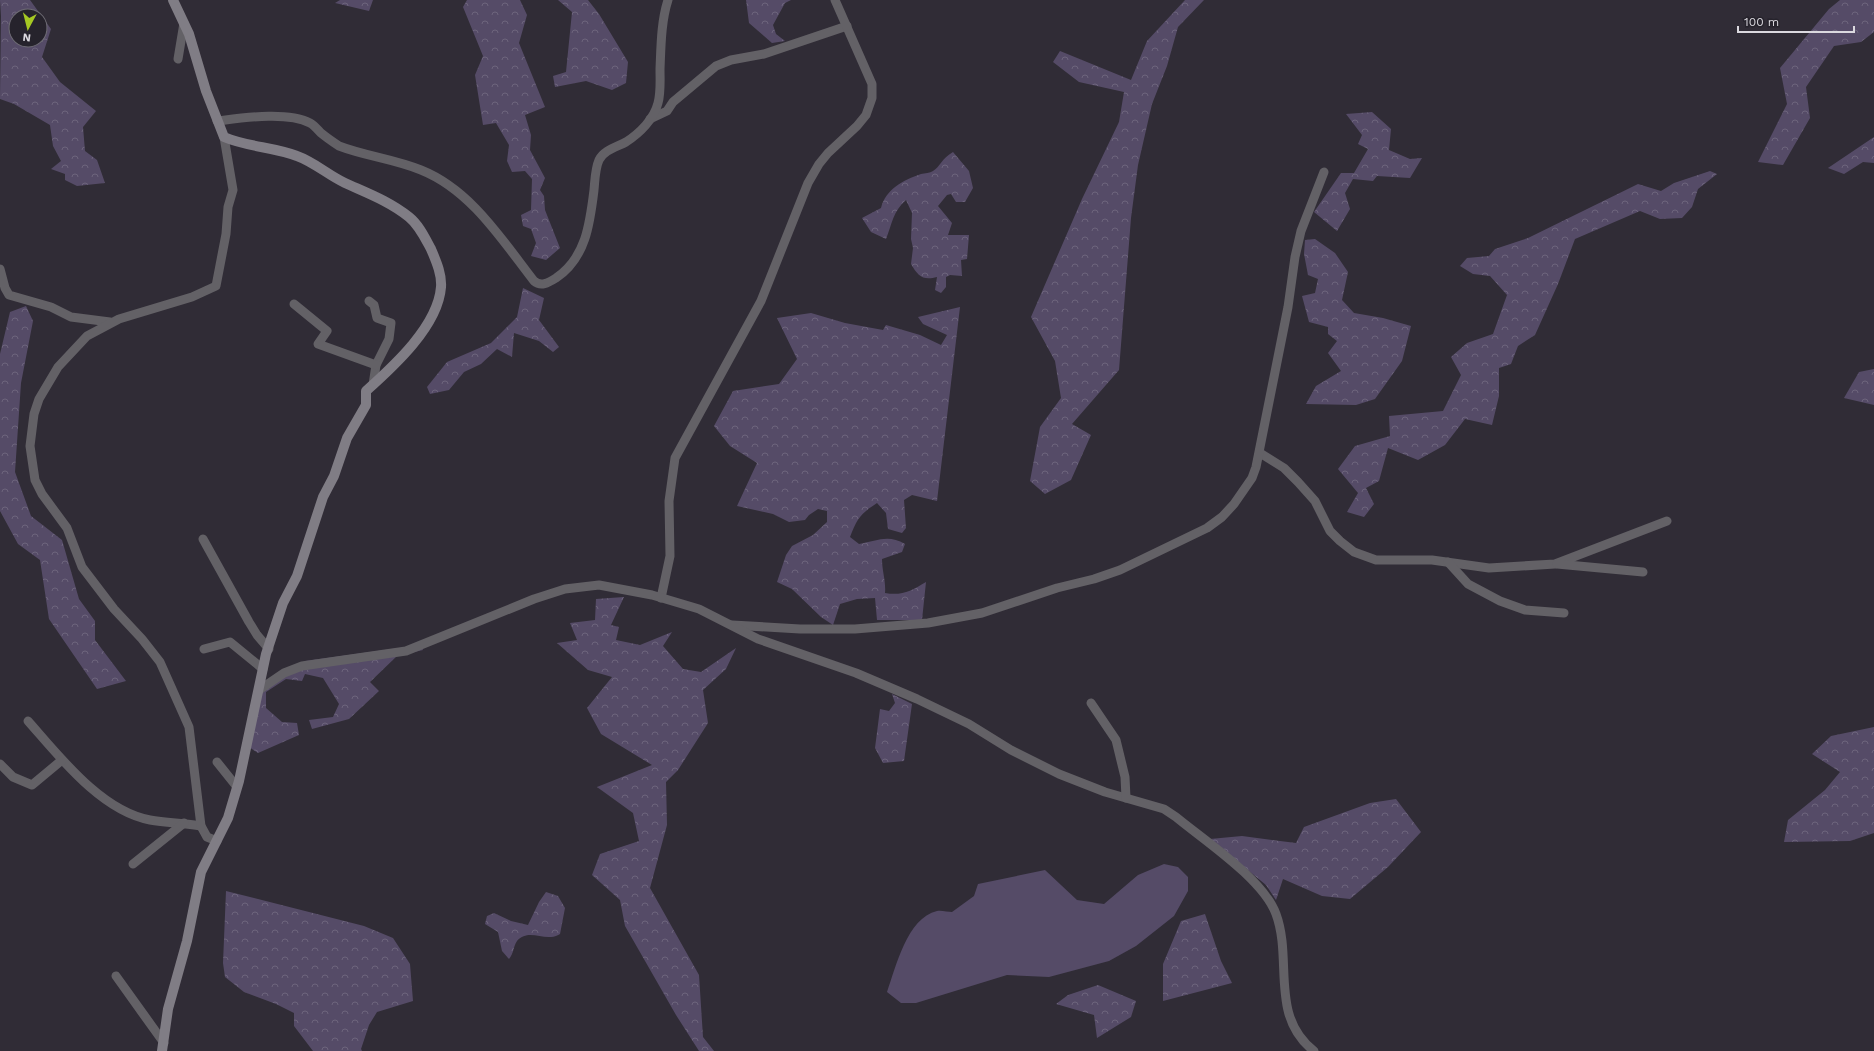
<svg xmlns="http://www.w3.org/2000/svg" width="1874" height="1051" font-family="'Work Sans',sans-serif">
	<style>
		.grass { fill: #554b67 }
		.forest { fill: url(#forest-crowns); fill-rule: evenodd }
		.lines { fill: none; stroke-linecap: round; stroke-linejoin: round }
		.street { stroke: #636166; stroke-width: 9 }
		.secondary { stroke: #807d85; stroke-width: 10 }
	</style>
	<defs>
		<pattern id="forest-crowns" width="20" height="18" patternUnits="userSpaceOnUse"><rect width="20" height="18" fill="#554b67"/><path d="M2 6a3 3 0 1 1 6 0M12 15a3 3 0 1 1 6 0" fill="none" stroke="#6d647c"/></pattern>
	</defs>
	<rect width="100%" height="100%" fill="#302c36"/>
	<!-- grass -->
	<path class="grass" d="M1164,864L1178,867L1188,877V891L1174,916L1136,946L1109,961L1049,977L1007,975L916,1003H901L887,992C896,967 907,918 937,911C941,910 948,912 952,912L974,896L978,884L1045,870L1077,900L1104,904L1138,875Z"/>
	<!-- forest -->
	<g class="forest">
		<path d="M0,0H30L51,29L42,57L60,82L96,111L83,127L85,151L97,160L105,183L77,186L65,180V174L51,169L61,161L53,146L50,125L14,104L0,99L1,16ZM16,16H40V40H16Z"/>
		<path d="M340,0H373L369,11L335,3Z"/>
		<path d="M467,0H520L527,15L519,43L545,107L525,115L531,135L530,150L545,178L540,190L544,196L545,210L560,248L546,260L531,256L536,243L531,229L523,226L521,215L531,210L532,179L525,171L512,172L507,161L509,145L496,123L483,125L475,75L483,56L463,7Z"/>
		<path d="M558,0H588L599,14L628,62L626,83L612,90L586,81L555,87L553,76L566,72L572,12Z"/>
		<path d="M746,0H791L785,3L773,25L776,34L785,41L772,43L749,23Z"/>
		<path d="M1185,0H1204L1178,27L1167,66L1152,104L1138,165L1131,218L1119,370L1072,424L1091,435L1071,480L1045,494L1030,481L1040,427L1061,398L1055,361L1031,317L1082,199L1119,122L1124,92L1079,82L1053,62L1060,51L1131,80L1147,41Z"/>
		<path d="M1840,0H1874V32L1861,42L1834,46L1806,87L1810,118L1783,165L1758,162L1787,104L1780,68L1829,9Z"/>
		<path d="M1372,112L1391,129L1389,150L1410,159L1422,158L1410,178L1377,176L1373,181L1353,179L1345,193L1350,209L1337,231L1314,212L1341,173H1354L1368,149L1358,144L1362,135L1346,114Z"/>
		<path d="M1874,137V163L1863,162L1844,174L1828,168Z"/>
		<path d="M953,152L969,171L973,188L965,202H956L951,194L947,195L938,206L952,223L948,235H969L967,259L961,260L962,276L950,275L946,277V287L941,293L935,290L937,277C923,281 918,276 911,264L913,248L911,239L912,213L906,200C893,211 892,224 886,239L871,232L862,218L881,208C886,189 903,180 921,174C925,173 930,173 933,171C940,167 942,158 953,152Z"/>
		<path d="M1710,171L1717,174L1698,189L1692,207L1682,218L1660,219L1640,211L1575,239L1558,284L1535,335L1518,346L1511,364L1499,368V396L1492,425L1465,419L1445,445L1418,460L1388,448L1379,481L1366,488L1374,504L1364,517L1347,512L1358,493L1338,469L1355,446L1390,436L1389,416L1443,411L1461,375L1451,357L1467,343L1493,334L1507,295L1490,276L1473,274L1460,266L1467,258L1489,256L1495,249L1528,238L1638,184L1661,191L1674,183Z"/>
		<path d="M1315,239L1335,253L1348,272L1342,300L1354,313L1383,318L1411,326L1402,361L1375,399L1356,405L1306,404L1316,386L1341,371L1328,353L1337,341L1328,334V327L1309,322L1302,296L1315,293L1318,279L1308,275L1304,254L1305,240Z"/>
		<path d="M523,288L544,298L539,320L559,347L553,352L539,341L514,333L512,357L497,349L481,364L464,372L449,390L430,394L427,387L447,362L491,343L517,317Z"/>
		<path d="M26,306L33,321L21,383L15,472L31,516L62,540L79,599L95,621V640L126,681L97,689L49,619L40,560L18,544L0,511V354L10,312Z"/>
		<path d="M960,307L937,501L912,495L904,500L906,528L902,533L888,529L886,513L877,503C860,514 857,519 850,537L859,544C877,541 888,534 905,544L902,552L882,559C882,571 886,581 885,593C902,596 911,591 926,582L922,620H877L875,598L857,599L840,604L833,625L821,617L792,589L777,582L786,555L792,546L813,535L827,522V511L818,509L809,515L805,520L789,522L773,514L737,506L757,463L730,446L714,426L733,391L779,384L797,359L777,318L811,313L845,323L883,330L886,325L920,335L941,345L947,335L923,324L918,317Z"/>
		<path d="M1874,369V405L1844,398L1859,372Z"/>
		<path d="M624,597L611,625L619,627L616,640L640,645L672,632L663,646L683,669L701,672L736,648L726,669L703,690L708,723L678,770L666,782L667,825L650,888L699,975L703,1037L714,1051H699L676,1015L625,926L620,900L592,875L600,854L639,841L633,813L597,787L652,765L601,734L587,708L612,677L588,670L557,643L577,640L570,623L595,620L596,599Z"/>
		<path d="M421,645L423,650L397,656L370,682L379,691L349,719L312,729L309,720L333,717L339,704L323,678L305,674L302,681L286,679L266,692V708L282,722L297,723L299,735L258,753L249,747L259,692L267,682L305,661Z"/>
		<path d="M892,694L912,704L904,761L883,763L875,748L880,709L889,711L895,703Z"/>
		<path d="M1874,727V833L1850,841L1784,842L1788,820L1825,790L1840,772L1812,754L1831,736Z"/>
		<path d="M1396,799L1421,832L1388,867L1350,899L1322,896L1283,879L1276,900L1266,885L1210,839L1242,836L1296,843L1304,827L1370,803Z"/>
		<path d="M226,891L364,926L393,938L410,964L413,1001L377,1012L369,1025L361,1049L362,1051H313L294,1026V1013L276,1004L244,992L225,977L223,963Z"/>
		<path d="M546,892L558,896L565,908L560,934C558,935 554,937 551,937C539,938 527,930 517,941C513,947 514,953 509,959L502,951L498,932L485,924L487,916L494,913L511,921L528,925L539,902Z"/>
		<path d="M1205,914L1221,961L1232,983L1163,1001V964L1181,921Z"/>
		<path d="M1098,985L1136,1001L1131,1017L1097,1038L1094,1015L1056,1004L1068,995Z"/>
	</g>
	<g class="lines">
		<!-- street -->
		<g class="street">
			<path d="M178,59L184,23"/>
			<path d="M650,119L667,111L673,102L716,66L731,60L764,54L847,26"/>
			<path d="M217,121C242,118 287,111 310,123C314,125 318,130 321,133C327,138 333,142 339,146C365,156 394,159 421,170C471,190 502,240 534,281C541,287 548,283 556,278C586,258 590,223 594,190C595,180 595,169 599,160C604,150 617,147 626,142C640,133 654,119 658,103C661,92 660,80 660,69C661,46 661,22 668,0"/>
			<path d="M0,269L5,288L9,295L51,307L71,317L110,322"/>
			<path d="M369,301L374,305L377,318L391,323L389,339L376,365L373,385"/>
			<path d="M294,304L327,331L318,344L376,365"/>
			<path d="M1260,453L1284,468L1298,482L1315,501L1330,531L1340,541L1354,552L1376,560H1432L1489,568L1555,564L1667,521"/>
			<path d="M203,539L249,622L257,635L269,649"/>
			<path d="M1448,562L1468,584L1500,601L1525,610L1564,613"/>
			<path d="M1557,564L1643,572"/>
			<path d="M661,598L670,556L669,501L675,458L761,301L808,183L819,164L828,153L857,126L866,115L872,98V84L835,0"/>
			<path d="M732,625L800,629H855L928,623L982,613L1057,588L1094,579L1120,570L1207,528L1222,517L1234,504L1252,478L1256,467L1288,307L1295,257L1301,231L1324,172"/>
			<path d="M204,649L230,642L263,669"/>
			<path d="M259,690L284,673L302,666L406,651L534,599L565,589L599,585L652,595L699,609L758,639L856,673L917,699L969,724L1011,750L1059,774L1105,792L1164,809L1176,817C1205,841 1263,879 1276,914C1293,960 1269,1016 1314,1051"/>
			<path d="M1091,703L1116,740L1125,777L1126,798"/>
			<path d="M28,721C59,756 101,811 150,820C167,823 184,823 201,826"/>
			<path d="M217,762L237,787"/>
			<path d="M0,764L13,777L32,785L62,760"/>
			<path d="M217,841L207,837L201,826L189,727L160,662L142,639L114,609L82,567L67,528L42,494L35,480L30,446L34,414L39,399L58,367L87,336L119,319L192,297L216,286L226,234L228,207L233,190L224,137"/>
			<path d="M133,864L184,823"/>
			<path d="M116,976L164,1043"/>
		</g>
		<!-- secondary -->
		<path class="secondary" d="M162,1051L168,1009L187,941L201,872L228,818L239,781L266,654L283,603L297,576L323,497L334,476L347,438L366,405V391C394,366 438,326 441,287C442,274 436,261 431,249C425,238 419,225 409,217C389,201 367,193 345,183C328,175 314,162 297,156C274,147 247,147 224,137L206,91L189,34L173,0"/>
	</g>
	<!-- north arrow -->
	<g transform="translate(28 28) rotate(187)"><circle r="19" fill="#26232c" stroke="#6e6c74"/>
	<path d="M0-3L7 15L0 10L-7 15Z" fill="#a5c823"/>
	<text y="-6" font-size="11" font-weight="bold" text-anchor="middle" fill="#dbd9df">N</text>
	</g>
	<!-- scale -->
	<path d="M1738 26v6h116v-6" fill="none" stroke="#dbd9df" stroke-width="2"/>
	<text x="1744" y="26" font-size="12" fill="#dbd9df" stroke="#26232c" stroke-width="3" paint-order="stroke">100 m</text>
</svg>
